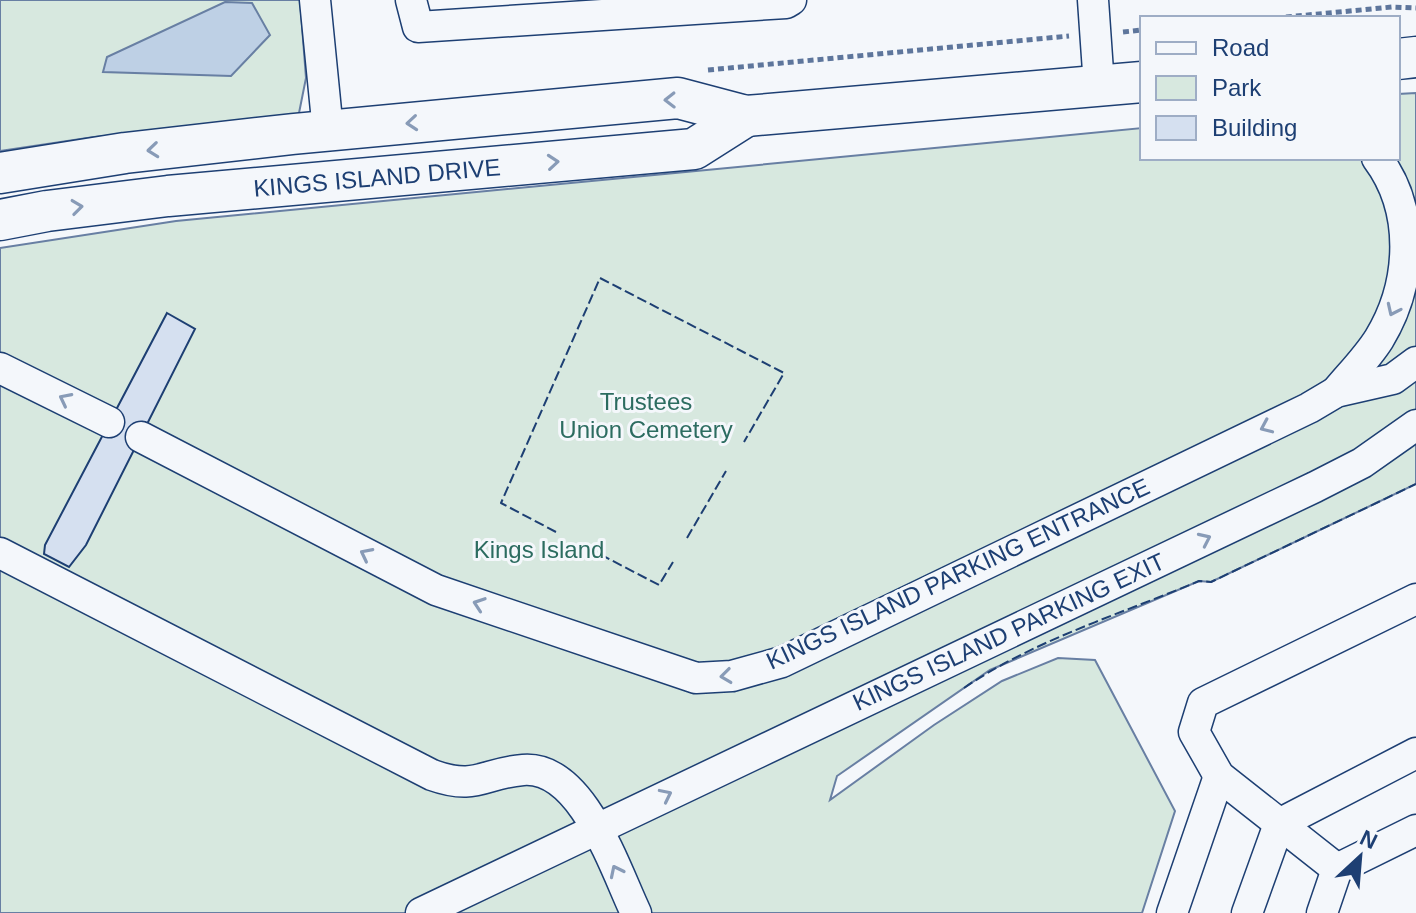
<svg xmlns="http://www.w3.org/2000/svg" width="1416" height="913" font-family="Helvetica,sans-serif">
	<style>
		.green { fill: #d7e8df; stroke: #687fa3; stroke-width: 2 }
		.water { fill: #bed0e5; stroke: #687fa3; stroke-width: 2 }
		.building { fill: #d5e0f0; stroke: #1d3f73; stroke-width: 2 }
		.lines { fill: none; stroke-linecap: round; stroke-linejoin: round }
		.minor-casing { stroke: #1d3f73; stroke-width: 33 }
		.major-casing { stroke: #1d3f73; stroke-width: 43 }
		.path { stroke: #5e769c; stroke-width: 5; stroke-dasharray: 6 4; stroke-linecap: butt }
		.minor { stroke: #f4f7fb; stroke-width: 30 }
		.major { stroke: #f4f7fb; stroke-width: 40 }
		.fence { stroke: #1d3f73; stroke-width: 2; stroke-dasharray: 10 4; stroke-linecap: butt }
		.oneway { stroke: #889bb7 }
		.labels { text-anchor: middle; stroke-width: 6; stroke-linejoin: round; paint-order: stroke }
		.street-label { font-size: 24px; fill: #1d3f73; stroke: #f4f7fb }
		.park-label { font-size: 24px; fill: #2c6c60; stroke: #f4f7fb }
	</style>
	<rect width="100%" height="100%" fill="#f4f7fb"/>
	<!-- green -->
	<g class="green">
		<path d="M0,0H300L306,78L298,118L94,137L0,151Z"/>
		<path d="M1416,93V484L1211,582L1199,581L990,670L837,776L830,800L934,725L1002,681L1058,658L1095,660L1175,811L1142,913H0V248L176,221L1142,128V158H1398V94Z"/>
	</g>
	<!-- water -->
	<path class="water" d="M225,2L252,3L270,35L231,76L103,72L107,57Z"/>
	<!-- building -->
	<path class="building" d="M167,313L195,329L86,545L69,567L44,554L45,545Z"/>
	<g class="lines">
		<!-- minor casing -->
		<g class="minor-casing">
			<g id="minor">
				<path d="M315,0L328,131"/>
				<path d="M411,0L418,27L786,3L791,0"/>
				<path d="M1093,0L1099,86"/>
				<path d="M0,368L109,422"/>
				<path d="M1336,392C1350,375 1367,358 1379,339C1413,283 1416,210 1377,158"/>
				<path d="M141,437L436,590L696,678L732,676L782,662L1309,408L1336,392L1393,379L1416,362"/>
				<path d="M0,553L432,775C477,791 483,773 523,770C582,765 615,869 636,913"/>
				<path d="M1337,869L1219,776L1194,732L1203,703L1416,599"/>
				<path d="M421,913L1315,487L1362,463L1416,425"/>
				<path d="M1172,913L1219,776"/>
				<path d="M1247,913L1279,824L1416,753"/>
				<path d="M1322,913L1337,869L1416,830"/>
			</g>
		</g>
		<!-- major casing -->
		<g class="major-casing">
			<g id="major">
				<path d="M1398,59L1416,57"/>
				<path d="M0,173L125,153L293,134L678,98L746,116L1142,82"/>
				<path d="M0,220L47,211L168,196L694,149L746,116"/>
			</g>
		</g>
		<!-- path -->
		<g class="path">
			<path d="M1276,18L1392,7L1416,8"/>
			<path d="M1123,32L1142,30"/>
			<path d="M708,70L1069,36"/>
		</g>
		<!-- minor -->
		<use href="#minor" class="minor"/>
		<!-- major -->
		<use href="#major" class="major"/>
		<!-- fence -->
		<g class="fence">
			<path d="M556,532L501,503L600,278L784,373L744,442"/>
			<path d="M687,538L726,471"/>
			<path d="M588,548L659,585L673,562"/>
			<path d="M964,688C1034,640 1121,614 1199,581L1211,582L1416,484"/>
		</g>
	</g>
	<!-- one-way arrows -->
	<defs><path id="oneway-chevron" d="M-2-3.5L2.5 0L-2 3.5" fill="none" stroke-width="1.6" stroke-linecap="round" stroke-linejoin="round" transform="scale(2)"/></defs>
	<g class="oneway">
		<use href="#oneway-chevron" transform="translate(670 100) rotate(179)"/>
		<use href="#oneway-chevron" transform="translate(412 123) rotate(175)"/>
		<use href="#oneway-chevron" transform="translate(153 150) rotate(174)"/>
		<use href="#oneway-chevron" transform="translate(553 162) rotate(-5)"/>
		<use href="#oneway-chevron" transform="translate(77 207) rotate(-7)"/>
		<use href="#oneway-chevron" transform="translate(1393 310) rotate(115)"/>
		<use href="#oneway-chevron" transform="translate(65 399) rotate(-153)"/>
		<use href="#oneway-chevron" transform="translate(1266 427) rotate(156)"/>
		<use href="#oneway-chevron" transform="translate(1205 539) rotate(-25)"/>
		<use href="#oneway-chevron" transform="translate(366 554) rotate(-153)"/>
		<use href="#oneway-chevron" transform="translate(479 604) rotate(-161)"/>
		<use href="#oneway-chevron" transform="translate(726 676) rotate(173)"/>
		<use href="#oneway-chevron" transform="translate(666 795) rotate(-26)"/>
		<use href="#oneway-chevron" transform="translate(616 871) rotate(-116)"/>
	</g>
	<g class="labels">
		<!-- street labels -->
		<g class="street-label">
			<text transform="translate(377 178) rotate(-5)" y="8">KINGS ISLAND DRIVE</text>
			<text transform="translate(958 574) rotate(-25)" y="8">KINGS ISLAND PARKING ENTRANCE</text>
			<text transform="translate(1009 632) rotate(-25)" y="8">KINGS ISLAND PARKING EXIT</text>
		</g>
		<!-- park labels -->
		<g class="park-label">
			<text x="646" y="410">Trustees<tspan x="646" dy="28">Union Cemetery</tspan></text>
			<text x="539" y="558">Kings Island</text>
		</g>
	</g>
	<!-- legend -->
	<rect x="1140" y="16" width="260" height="144" fill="#f4f7fb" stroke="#9eadc5" stroke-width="2"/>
	<rect x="1156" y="42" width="40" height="12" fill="#f4f7fb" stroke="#9eadc5" stroke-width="2"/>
	<text x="1212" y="56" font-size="24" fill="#1d3f73">Road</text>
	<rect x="1156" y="76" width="40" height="24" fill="#d7e8df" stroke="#9eadc5" stroke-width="2"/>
	<text x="1212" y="96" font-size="24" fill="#1d3f73">Park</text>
	<rect x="1156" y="116" width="40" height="24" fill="#d5e0f0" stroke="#9eadc5" stroke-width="2"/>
	<text x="1212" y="136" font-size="24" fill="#1d3f73">Building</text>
	<!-- north arrow -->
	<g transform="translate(1360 857) rotate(26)" stroke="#f4f7fb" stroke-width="6" paint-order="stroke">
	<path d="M0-6L14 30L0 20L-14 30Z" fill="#1d3f73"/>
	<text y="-12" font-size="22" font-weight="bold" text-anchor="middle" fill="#1d3f73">N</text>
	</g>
</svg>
